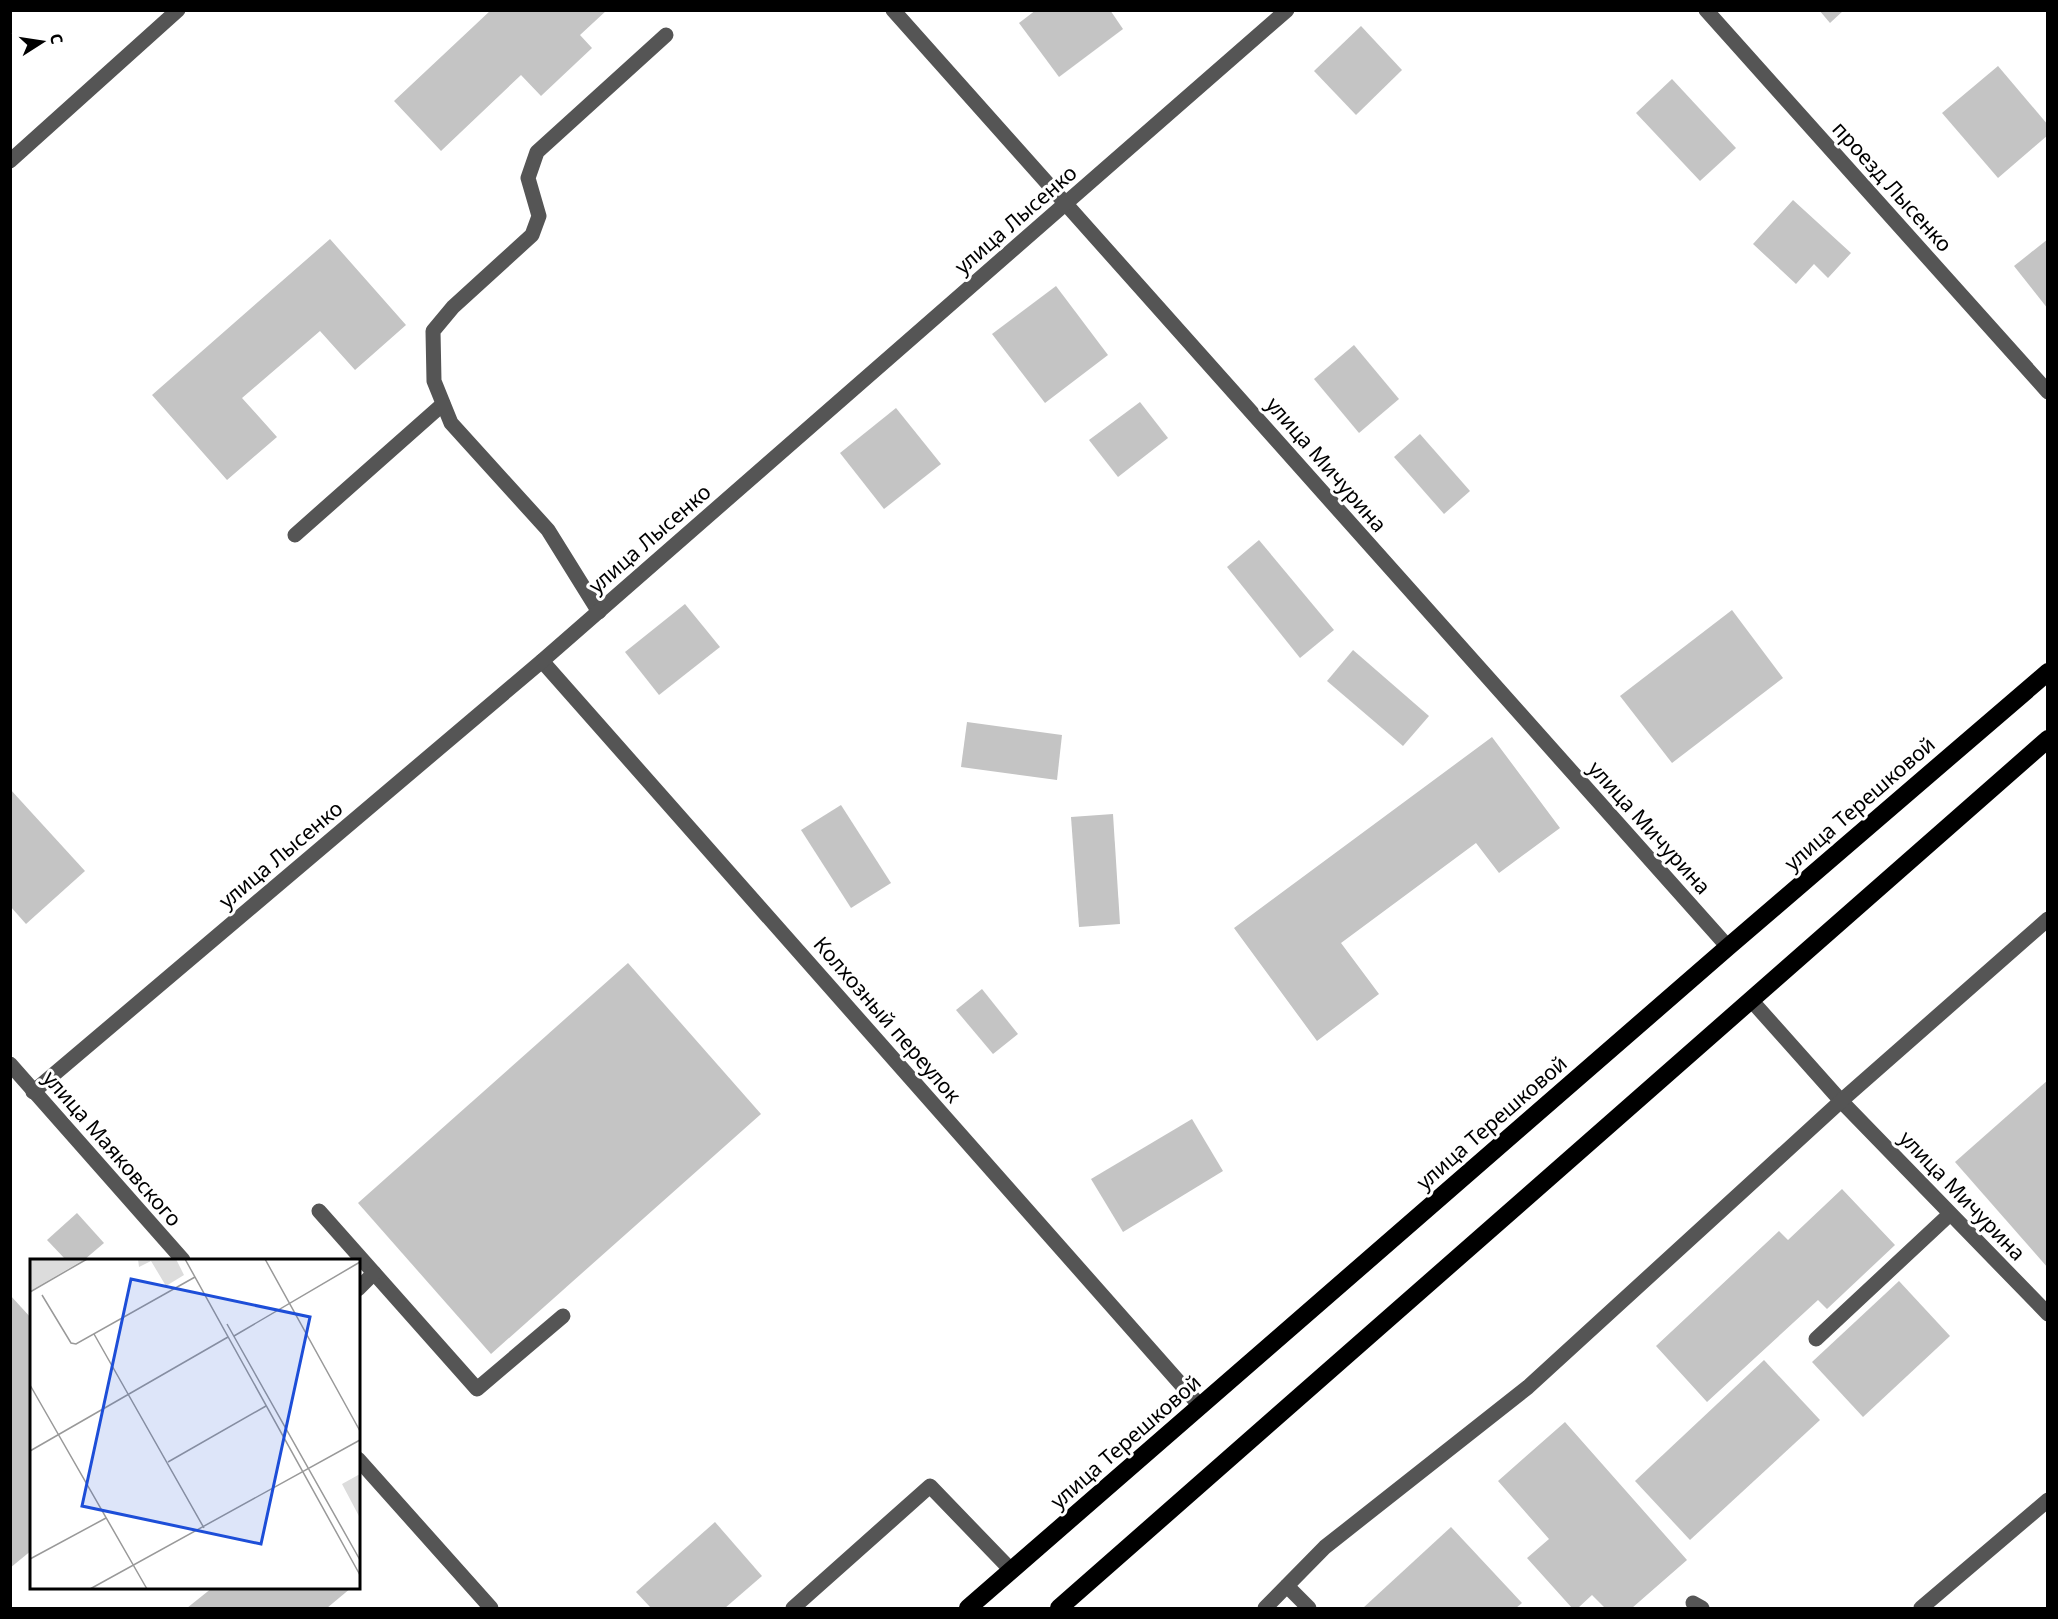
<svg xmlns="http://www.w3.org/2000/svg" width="2058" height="1619" font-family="'Noto Sans',sans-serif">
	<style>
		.building { fill: #c4c4c4 }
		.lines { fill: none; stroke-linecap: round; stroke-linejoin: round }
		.minor { stroke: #555; stroke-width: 15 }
		.highway { stroke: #000; stroke-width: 18 }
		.labels { text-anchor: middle; stroke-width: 6; stroke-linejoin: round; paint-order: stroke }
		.street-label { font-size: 21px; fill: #000; stroke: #fff }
		.inset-road { fill: none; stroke: #999; stroke-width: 1.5 }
		.view { fill: #1d4ed8; fill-opacity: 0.15; stroke: #1d4ed8; stroke-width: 3 }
		.inset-edge { fill: none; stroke: #000; stroke-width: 3 }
	</style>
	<rect width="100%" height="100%" fill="#fff"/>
	<!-- building -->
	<g class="building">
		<path d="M491,10H607L580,35L592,48L541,96L521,75L441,151L394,101Z"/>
		<path d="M1036,10H1110L1123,29L1059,77L1019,23Z"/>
		<path d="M1819,10H1844L1830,23Z"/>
		<path d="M1361,26L1402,70L1356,115L1314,71Z"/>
		<path d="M1998,66L2048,125V135L1998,178L1942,113Z"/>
		<path d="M1672,79L1736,148L1700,181L1636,113Z"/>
		<path d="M1793,200L1851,253L1828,278L1814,264L1796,284L1753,244Z"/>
		<path d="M330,239L406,325L355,370L320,331L242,398L277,437L227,480L152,395Z"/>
		<path d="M2048,239V309L2014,266Z"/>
		<path d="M1056,286L1108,355L1045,403L992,334Z"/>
		<path d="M1354,345L1399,399L1359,433L1314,379Z"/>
		<path d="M1140,402L1168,438L1118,477L1089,440Z"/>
		<path d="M896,408L941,464L884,509L840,453Z"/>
		<path d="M1420,434L1470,491L1444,514L1394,457Z"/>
		<path d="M1259,540L1334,630L1300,658L1227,567Z"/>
		<path d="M685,604L720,647L659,695L625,652Z"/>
		<path d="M1732,610L1783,678L1672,763L1620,696Z"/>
		<path d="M1353,650L1429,716L1403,746L1327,681Z"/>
		<path d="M967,722L1062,735L1057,780L961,767Z"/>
		<path d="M1492,737L1560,828L1499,873L1476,843L1341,943L1379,994L1317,1041L1234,928Z"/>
		<path d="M10,789L85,871L26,924L10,906Z"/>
		<path d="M841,805L891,883L851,908L801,830Z"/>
		<path d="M1113,814L1120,924L1079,927L1071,817Z"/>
		<path d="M628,963L761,1114L491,1354L358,1203Z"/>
		<path d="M982,989L1018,1034L993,1054L956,1010Z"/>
		<path d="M2048,1080V1268L1955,1162Z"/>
		<path d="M1192,1119L1223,1171L1123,1232L1091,1179Z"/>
		<path d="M1842,1189L1895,1245L1827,1309L1818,1300L1707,1402L1656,1346L1779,1231L1788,1240Z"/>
		<path d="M77,1213L104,1243L84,1260H66L47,1240Z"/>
		<path d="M1899,1281L1950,1336L1863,1417L1812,1362Z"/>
		<path d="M10,1295L32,1319V1550L10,1568Z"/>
		<path d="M1764,1360L1820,1420L1690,1540L1635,1481Z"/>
		<path d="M1565,1422L1687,1560L1632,1608H1605L1592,1595L1578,1608H1572L1527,1558L1549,1539L1498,1481Z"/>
		<path d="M715,1522L762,1576L725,1608H651L636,1592Z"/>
		<path d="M1451,1527L1522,1603L1516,1608H1363Z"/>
		<path d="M212,1588H351L327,1608H187Z"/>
	</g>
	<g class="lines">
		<!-- minor -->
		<g class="minor">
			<path d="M893,10L1728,947"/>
			<path d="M1706,10L2048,392"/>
			<path d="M10,161L178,10"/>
			<path d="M295,535L443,404"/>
			<path d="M599,612L548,530L451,423L434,381L433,331L453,307L532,235L539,216L528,178L537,152L666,35"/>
			<path d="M542,661L1201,1407"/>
			<path d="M1751,1000L1841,1101L2048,1314"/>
			<path d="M10,1064L183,1260"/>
			<path d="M33,1092L542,661L1287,10"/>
			<path d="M319,1211L477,1389L563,1316"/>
			<path d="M358,1289L374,1273"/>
			<path d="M1816,1339L1950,1214"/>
			<path d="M358,1459L491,1608"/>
			<path d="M1287,1586L1309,1608"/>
			<path d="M1693,1603L1702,1608"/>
			<path d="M793,1608L930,1486L1012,1571"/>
			<path d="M1265,1608L1325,1547L1528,1387L1841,1101L2048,919"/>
			<path d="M1921,1608L2048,1500"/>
		</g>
		<!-- highway -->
		<g class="highway">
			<path d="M968,1608L1728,947L2048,672"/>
			<path d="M1059,1608L2048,739"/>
		</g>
	</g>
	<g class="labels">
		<!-- street labels -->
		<g class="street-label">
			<text transform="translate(1892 187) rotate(48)" y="7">проезд Лысенко</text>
			<text transform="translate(1016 220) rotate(-41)" y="7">улица Лысенко</text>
			<text transform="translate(1326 465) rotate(49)" y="7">улица Мичурина</text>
			<text transform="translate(650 539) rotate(-41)" y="7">улица Лысенко</text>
			<text transform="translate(1860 804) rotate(-41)" y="7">улица Терешковой</text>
			<text transform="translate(1649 828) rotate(48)" y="7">улица Мичурина</text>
			<text transform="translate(281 855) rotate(-40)" y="7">улица Лысенко</text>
			<text transform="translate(887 1020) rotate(49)" y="7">Колхозный переулок</text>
			<text transform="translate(1492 1123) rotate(-41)" y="7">улица Терешковой</text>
			<text transform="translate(112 1149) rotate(49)" y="7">улица Маяковского</text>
			<text transform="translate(1962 1196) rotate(46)" y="7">улица Мичурина</text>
			<text transform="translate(1126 1442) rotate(-41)" y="7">улица Терешковой</text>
		</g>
	</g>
	<!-- overview -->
	<g transform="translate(30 1259)">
		<rect width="330" height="330" fill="#fff"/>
		<path d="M108,0H146L154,16L136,27L121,2L109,8Z" fill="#dcdcdc"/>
		<path d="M0,0H55L0,32ZM330,215V259L312,225Z" fill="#dcdcdc"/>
		<path class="inset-road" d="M155,0L330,316M235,0L330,172M0,33L57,0M12,36L41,84L46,85L165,18M197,65L330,301M64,75L174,269M204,77L330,3M0,126L117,330M0,192L198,78M138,203L236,147M0,300L76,259M60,330L330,181"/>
		<path class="view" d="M101,20L280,58L231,285L52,247Z"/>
		<rect width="330" height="330" class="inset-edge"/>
	</g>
	<!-- border -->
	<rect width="2058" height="1619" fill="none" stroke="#000000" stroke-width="24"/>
	<!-- north arrow -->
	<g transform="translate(42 42) rotate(78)" stroke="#ffffff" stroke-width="4.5" paint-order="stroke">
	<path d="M0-4.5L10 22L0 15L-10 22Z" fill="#000000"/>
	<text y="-9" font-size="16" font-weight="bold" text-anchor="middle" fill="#000000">С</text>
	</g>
</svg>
